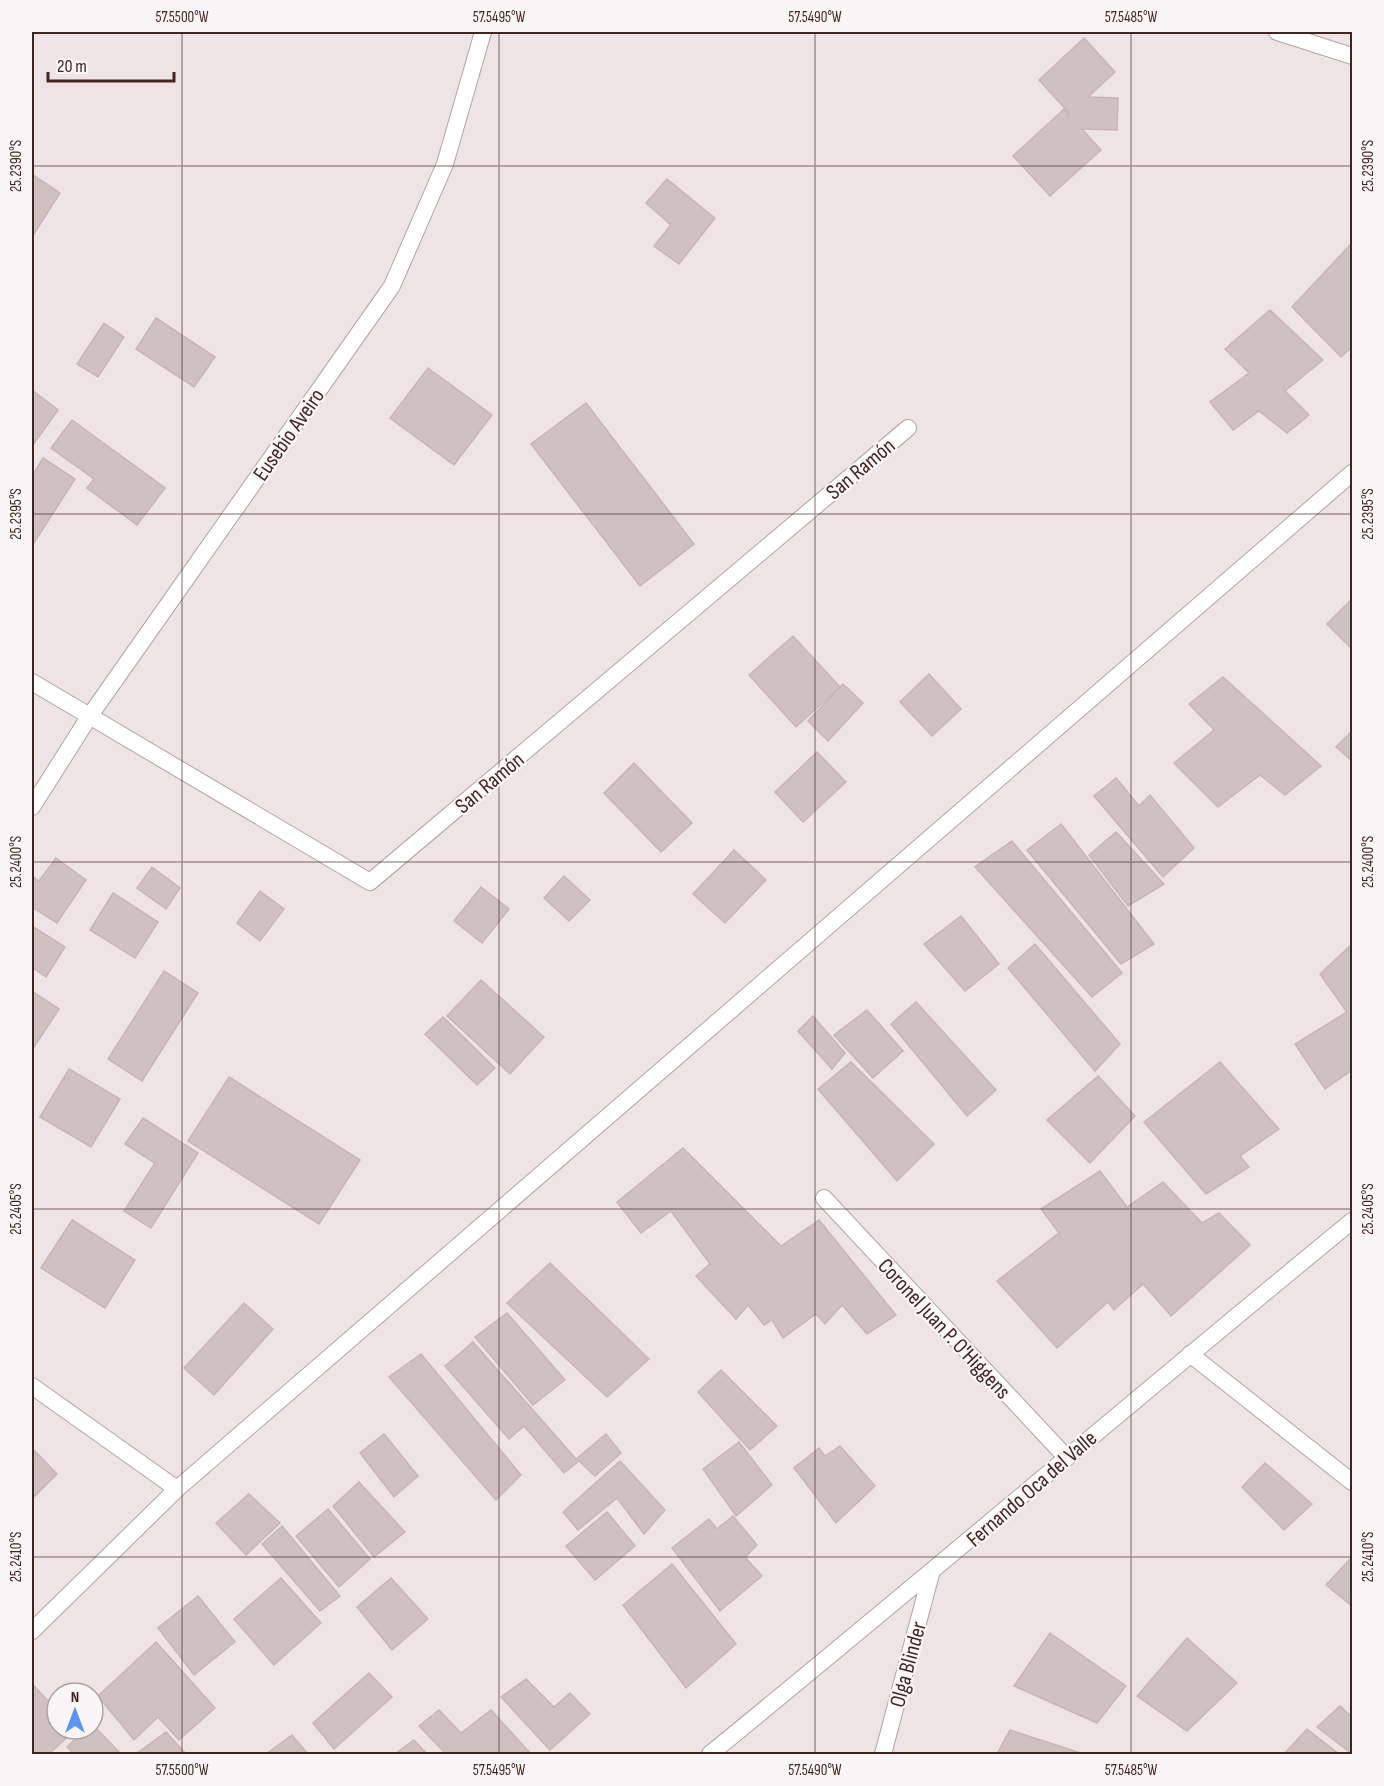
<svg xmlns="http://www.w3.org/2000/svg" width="1384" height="1786" font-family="'Sofia Sans Condensed',sans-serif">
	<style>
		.building { fill: #cfc0c1; stroke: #c8b6b7; stroke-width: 1.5 }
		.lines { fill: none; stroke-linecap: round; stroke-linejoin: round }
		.minor-casing { stroke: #b3a3a3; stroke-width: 18 }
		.minor { stroke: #fff; stroke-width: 16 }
		.ticks { fill: none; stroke: #402623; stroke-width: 1.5; stroke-opacity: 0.45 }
		.labels { text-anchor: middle; stroke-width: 4.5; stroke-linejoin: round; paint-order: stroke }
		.street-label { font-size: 22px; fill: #402623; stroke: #faf5f6 }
		.neatline { fill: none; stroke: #402623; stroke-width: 2 }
		.ticks-label { font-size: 15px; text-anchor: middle; fill: #402623 }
	</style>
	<rect width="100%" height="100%" fill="#eee4e5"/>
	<!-- building -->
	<g class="building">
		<path d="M1084,38L1115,72L1088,97L1118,98L1117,130L1082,129L1101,150L1050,196L1013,156L1064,109L1069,115V113L1039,80Z"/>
		<path d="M32,174L60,193L32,237Z"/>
		<path d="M667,179L715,218L679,264L654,246L671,225L646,203Z"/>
		<path d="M1352,243V347L1341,357L1292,307Z"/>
		<path d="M1270,310L1323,360L1285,391L1309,415L1287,433L1259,411L1233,430L1210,402L1249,373L1225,349Z"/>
		<path d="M156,318L215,357L194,387L136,349Z"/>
		<path d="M104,323L124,337L98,377L77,364Z"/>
		<path d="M428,368L492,415L454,465L390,418Z"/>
		<path d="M32,390L58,410L33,445L32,444Z"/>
		<path d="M586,403L694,544L640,586L531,444Z"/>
		<path d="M72,420L165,488L137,525L87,488L94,479L51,448Z"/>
		<path d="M43,458L75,479L32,546V476Z"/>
		<path d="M1352,599V649L1327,624Z"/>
		<path d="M793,636L840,687L796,727L749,675Z"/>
		<path d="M929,674L961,709L932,736L900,702Z"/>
		<path d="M1223,677L1321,766L1285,795L1260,775L1218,807L1174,763L1214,730L1189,704Z"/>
		<path d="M843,684L863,703L828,741L808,721Z"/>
		<path d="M1352,731V761L1336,747Z"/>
		<path d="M817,752L846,782L803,822L775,792Z"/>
		<path d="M634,763L692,823L661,852L604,793Z"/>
		<path d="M1116,778L1139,806L1150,795L1194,848L1163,877L1094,796Z"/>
		<path d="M1061,824L1154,944L1121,964L1027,850Z"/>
		<path d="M1116,832L1164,884L1128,906L1089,855Z"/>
		<path d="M1012,841L1122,973L1092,997L975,867Z"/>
		<path d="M734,850L766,880L725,923L693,894Z"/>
		<path d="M56,858L86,880L57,923L32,907V876L39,881Z"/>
		<path d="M152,867L180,888L166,909L137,888Z"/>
		<path d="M564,876L590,900L569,921L544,898Z"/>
		<path d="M481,887L509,909L482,943L454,921Z"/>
		<path d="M260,891L284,909L260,941L237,923Z"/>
		<path d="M113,893L158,922L135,958L90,930Z"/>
		<path d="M961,916L999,964L965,991L924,944Z"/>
		<path d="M32,926L65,947L46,977L32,967Z"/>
		<path d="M1035,944L1120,1044L1095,1071L1008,968Z"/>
		<path d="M1352,944V1070L1325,1089L1295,1044L1347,1012L1320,974Z"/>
		<path d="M164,971L198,993L142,1081L108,1059Z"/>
		<path d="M481,980L544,1037L510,1074L447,1016Z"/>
		<path d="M32,991L59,1009L34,1047L32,1045Z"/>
		<path d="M916,1002L996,1090L967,1116L891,1024Z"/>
		<path d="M867,1010L903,1051L873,1078L834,1035Z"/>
		<path d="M813,1016L845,1053L832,1069L798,1031Z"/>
		<path d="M443,1017L495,1068L477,1085L425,1034Z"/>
		<path d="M851,1062L934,1144L897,1181L818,1089Z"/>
		<path d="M1220,1062L1279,1129L1240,1156L1249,1167L1206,1194L1144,1122Z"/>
		<path d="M69,1069L120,1099L91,1147L40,1117Z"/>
		<path d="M1098,1076L1135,1116L1090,1163L1047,1120Z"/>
		<path d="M229,1077L360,1160L319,1224L188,1141Z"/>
		<path d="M143,1118L198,1153L151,1228L124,1211L155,1163L125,1144Z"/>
		<path d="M683,1148L781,1246L819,1220L896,1315L867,1334L842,1305L825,1324L816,1314L783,1338L772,1320L764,1325L748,1305L736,1319L696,1276L710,1264L671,1211L641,1233L617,1202Z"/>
		<path d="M1100,1171L1127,1207L1163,1182L1202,1223L1219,1213L1250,1245L1171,1316L1143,1284L1114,1310L1108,1302L1057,1348L997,1281L1059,1233L1041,1209Z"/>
		<path d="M72,1220L135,1260L105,1308L41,1268Z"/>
		<path d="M550,1263L649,1359L607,1397L507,1303Z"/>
		<path d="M244,1303L273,1329L214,1395L184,1368Z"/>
		<path d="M507,1313L565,1380L533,1405L475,1337Z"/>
		<path d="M473,1342L576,1459L606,1434L621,1453L595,1476L579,1461L564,1473L524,1426L509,1439L445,1366Z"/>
		<path d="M421,1354L521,1475L496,1500L389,1377Z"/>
		<path d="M721,1370L777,1426L750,1450L698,1392Z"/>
		<path d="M384,1434L418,1476L394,1497L360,1453Z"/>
		<path d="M739,1442L772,1485L736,1516L703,1469Z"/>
		<path d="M840,1446L875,1486L836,1523L794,1468L819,1448L825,1456Z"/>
		<path d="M32,1448L57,1474L32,1499Z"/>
		<path d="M620,1461L665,1510L644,1534L617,1498L578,1530L563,1512Z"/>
		<path d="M1265,1463L1312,1504L1284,1530L1242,1487Z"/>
		<path d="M359,1482L405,1532L374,1557L333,1506Z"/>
		<path d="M249,1494L280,1523L246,1555L216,1523Z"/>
		<path d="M328,1509L370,1559L339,1587L296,1536Z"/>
		<path d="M607,1512L635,1546L595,1580L566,1546Z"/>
		<path d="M733,1516L757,1545L745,1557L762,1576L720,1611L672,1548L709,1519L717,1529Z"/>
		<path d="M282,1526L340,1596L320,1611L262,1544Z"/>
		<path d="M1352,1557V1606L1326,1585Z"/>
		<path d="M672,1564L736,1644L686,1688L623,1605Z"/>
		<path d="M281,1578L321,1623L274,1665L234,1619Z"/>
		<path d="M391,1578L428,1619L392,1650L357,1607Z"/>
		<path d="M198,1596L235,1642L194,1675L158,1628Z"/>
		<path d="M1050,1633L1126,1686L1097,1723L1014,1686Z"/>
		<path d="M1187,1638L1237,1683L1187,1731L1137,1696Z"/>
		<path d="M156,1642L215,1708L179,1740L158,1717L134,1740L98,1696Z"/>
		<path d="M369,1673L392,1697L334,1749L313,1723Z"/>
		<path d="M526,1679L554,1707L570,1693L590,1714L550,1750L501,1697Z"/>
		<path d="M34,1686L55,1708L57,1707V1729H76L49,1754H32V1688Z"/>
		<path d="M1340,1706L1352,1717V1754L1317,1727Z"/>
		<path d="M439,1710L461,1733L491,1710L531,1754H446L419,1726Z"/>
		<path d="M93,1725L121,1754H74L67,1747L86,1729H93Z"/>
		<path d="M1307,1729L1339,1754H1284Z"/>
		<path d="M1010,1730L1084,1754H997Z"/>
		<path d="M166,1732L186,1754H136Z"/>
		<path d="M292,1735L308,1754H266Z"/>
		<path d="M414,1740L427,1754H395Z"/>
	</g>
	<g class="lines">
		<!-- minor casing -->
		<g class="minor-casing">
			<g id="minor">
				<path d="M1277,32L1352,56"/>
				<path d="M32,682L370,882L908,428"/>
				<path d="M32,807L89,717L392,286L445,164L483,32"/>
				<path d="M824,1198L1066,1457"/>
				<path d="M1190,1354L1352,1482"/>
				<path d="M32,1386L177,1489"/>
				<path d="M32,1631L177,1489L1352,473"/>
				<path d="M710,1754C926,1578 1137,1397 1352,1221"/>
				<path d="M883,1754L931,1574"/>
			</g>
		</g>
		<!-- minor -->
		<use href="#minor" class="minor"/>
	</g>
	<!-- ticks -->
	<path class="ticks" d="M182,32V1754M499,32V1754M815,32V1754M1131,32V1754M32,166H1352M32,514H1352M32,862H1352M32,1209H1352M32,1557H1352"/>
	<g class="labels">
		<!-- street labels -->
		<g class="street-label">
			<text transform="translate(288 434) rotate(-55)" y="8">Eusebio Aveiro</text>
			<text transform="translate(860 468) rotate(-40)" y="8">San Ramón</text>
			<text transform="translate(489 782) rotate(-40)" y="8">San Ramón</text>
			<text transform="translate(945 1328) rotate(47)" y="8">Coronel Juan P. O'Higgens</text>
			<text transform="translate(1031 1488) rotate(-41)" y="8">Fernando Oca del Valle</text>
			<text transform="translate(907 1664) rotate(-75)" y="8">Olga Blinder</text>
		</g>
	</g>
	<!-- border -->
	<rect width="1384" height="1786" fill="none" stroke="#faf5f6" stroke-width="66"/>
	<!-- north arrow -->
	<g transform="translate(75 1711)"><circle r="28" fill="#faf5f6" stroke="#b0a2a2" stroke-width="1.5"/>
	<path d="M0-4.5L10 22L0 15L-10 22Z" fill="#5c94f4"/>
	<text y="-9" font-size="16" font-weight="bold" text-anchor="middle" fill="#402623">N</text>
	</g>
	<!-- scale -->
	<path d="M48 72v9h126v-9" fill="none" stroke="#402623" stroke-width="3"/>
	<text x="57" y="72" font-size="18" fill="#402623" stroke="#faf5f6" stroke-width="4.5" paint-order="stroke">20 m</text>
	<rect x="33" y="33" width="1318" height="1720" class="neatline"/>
	<g class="ticks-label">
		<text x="182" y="22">57.5500°W</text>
		<text x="499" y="22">57.5495°W</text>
		<text x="815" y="22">57.5490°W</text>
		<text x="1131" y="22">57.5485°W</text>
		<text transform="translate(16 166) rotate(-90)" y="5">25.2390°S</text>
		<text transform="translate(1368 166) rotate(-90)" y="5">25.2390°S</text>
		<text transform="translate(16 514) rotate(-90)" y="5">25.2395°S</text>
		<text transform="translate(1368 514) rotate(-90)" y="5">25.2395°S</text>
		<text transform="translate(16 862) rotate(-90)" y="5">25.2400°S</text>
		<text transform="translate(1368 862) rotate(-90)" y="5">25.2400°S</text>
		<text transform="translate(16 1209) rotate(-90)" y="5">25.2405°S</text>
		<text transform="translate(1368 1209) rotate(-90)" y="5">25.2405°S</text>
		<text transform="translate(16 1557) rotate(-90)" y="5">25.2410°S</text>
		<text transform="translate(1368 1557) rotate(-90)" y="5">25.2410°S</text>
		<text x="182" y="1775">57.5500°W</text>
		<text x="499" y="1775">57.5495°W</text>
		<text x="815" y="1775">57.5490°W</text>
		<text x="1131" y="1775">57.5485°W</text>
	</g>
</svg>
